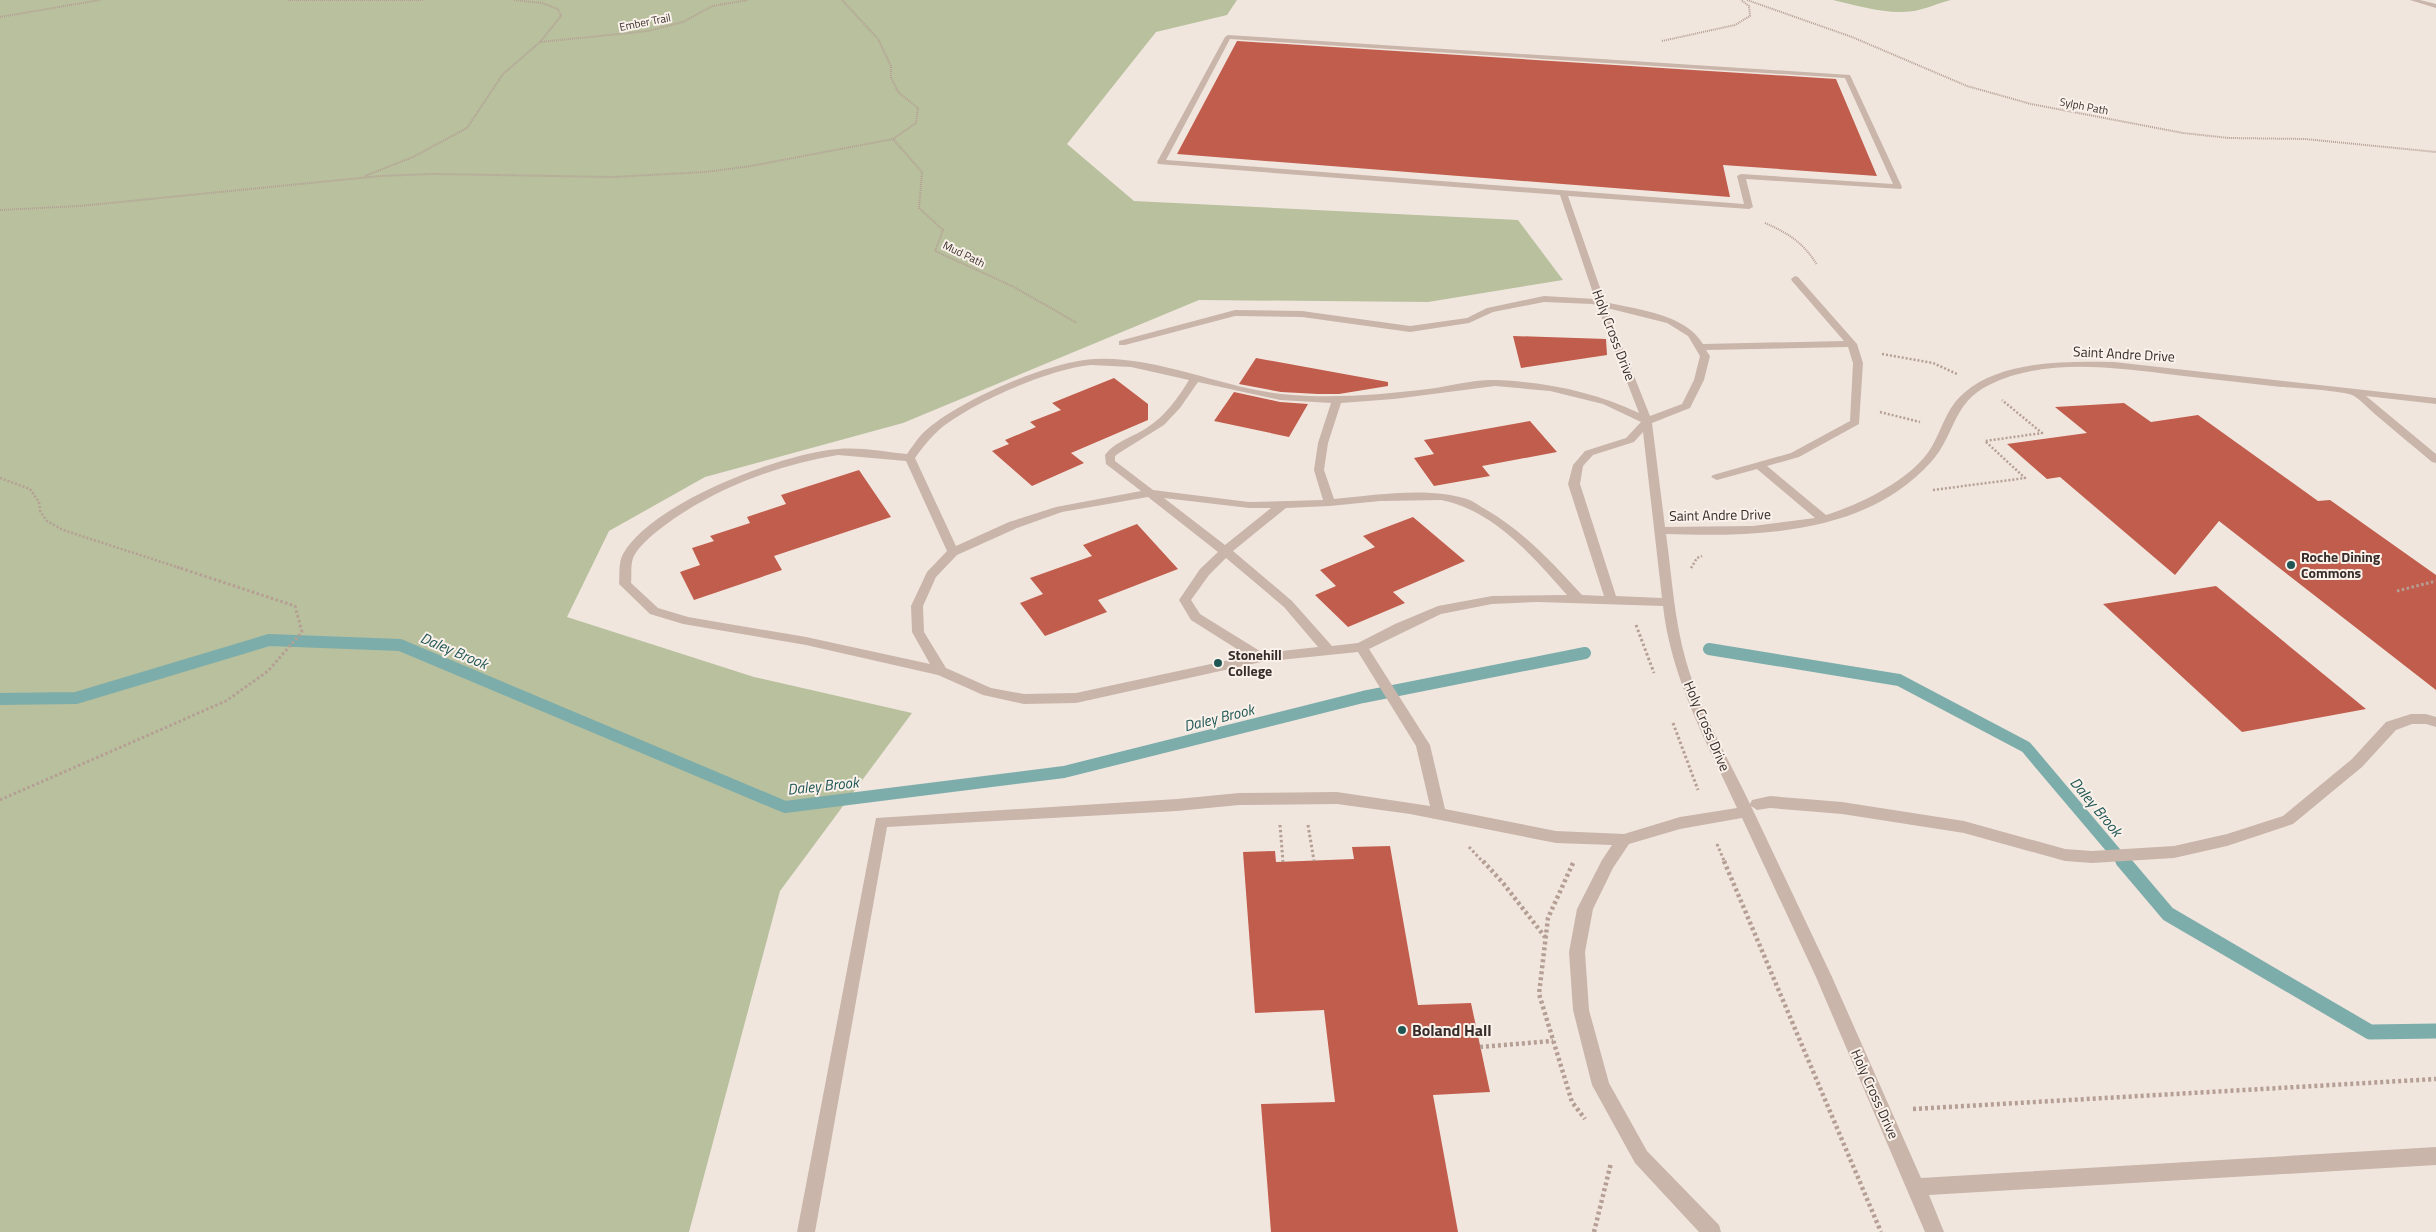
<svg xmlns="http://www.w3.org/2000/svg" width="2436" height="1232" font-family="'Titillium Web',sans-serif">
	<style>
		.green { fill: #b8c09e }
		.lines { fill: none; stroke-linecap: round; stroke-linejoin: round }
		.stream-far1 { stroke: #7dadab; stroke-width: 12 }
		.stream { stroke: #7dadab; stroke-width: 15 }
		.building { fill: #c15d4c }
		.path-far3 { stroke: #b59f94; stroke-width: 2; stroke-dasharray: 1 1; stroke-linecap: butt }
		.path-far2 { stroke: #b59f94; stroke-width: 2.5; stroke-dasharray: 2 2; stroke-linecap: butt }
		.path-far1 { stroke: #b59f94; stroke-width: 3; stroke-dasharray: 2.5 2.5; stroke-linecap: butt }
		.path { stroke: #b59f94; stroke-width: 4.5; stroke-dasharray: 3 3; stroke-linecap: butt }
		.minor { fill: #c9b5aa; fill-rule: evenodd }
		.poi-dot { fill: #205755; stroke: #f9f1ea; stroke-width: 2 }
		.labels { text-anchor: middle; stroke-width: 4; stroke-linejoin: round; paint-order: stroke }
		.far-street-label { font-size: 11px; fill: #372c29; stroke: #f9f1ea }
		.street-label { font-size: 14px; fill: #372c29; stroke: #f9f1ea }
		.poi-label { font-size: 14px; font-weight: bold; fill: #372c29; stroke: #f9f1ea; text-anchor: start }
		.water-label { font-size: 15px; font-style: italic; fill: #205755; stroke: #f9f1ea }
		.near-poi-label { font-size: 16px; font-weight: bold; fill: #372c29; stroke: #f9f1ea; text-anchor: start }
	</style>
	<rect width="100%" height="100%" fill="#f1e6de"/>
	<!-- green -->
	<g class="green">
		<path d="M0,0H1237L1227,15L1156,32L1067,144L1134,201L1518,220L1563,280L1428,302L1199,300L903,423L705,477L609,531L567,617L754,677L912,713L780,891L689,1232H0Z"/>
		<path d="M1833,0H1951C1938,3 1926,9 1914,11C1887,15 1859,6 1833,0Z"/>
	</g>
	<g class="lines">
		<!-- stream-far1 -->
		<g class="stream-far1">
			<path d="M1709,649L1899,680L2026,747L2124,863"/>
			<path d="M0,699L76,698L269,640L400,645L785,807L1064,772L1363,697L1585,653"/>
		</g>
		<!-- stream -->
		<path class="stream" d="M2123,861L2168,914L2370,1032L2436,1031"/>
	</g>
	<!-- building -->
	<g class="building">
		<path d="M1237,41L1836,79L1877,176L1723,165L1730,197L1177,154Z"/>
		<path d="M1513,336L1606,339L1607,355L1521,368Z"/>
		<path d="M1256,358L1388,382V386L1339,394H1318L1281,392L1239,384Z"/>
		<path d="M1114,378L1148,404V420L1071,453L1084,463L1032,486L992,451L1009,444L1005,440L1036,427L1030,422L1061,410L1052,403Z"/>
		<path d="M1234,392L1280,402L1308,404L1289,437L1214,421Z"/>
		<path d="M2124,403L2151,422L2198,415L2318,501L2330,500L2436,575V690L2219,521L2175,575L2060,477L2047,479L2007,444L2087,433L2055,407Z"/>
		<path d="M1530,421L1557,452L1482,466L1490,476L1434,486L1414,458L1434,454L1424,440Z"/>
		<path d="M859,470L891,517L774,556L782,570L694,600L680,572L700,565L692,548L714,541L710,536L750,523L747,517L786,504L781,495Z"/>
		<path d="M1413,517L1465,561L1393,592L1405,603L1348,627L1315,595L1336,586L1320,570L1375,547L1363,536Z"/>
		<path d="M1137,524L1178,569L1098,600L1107,612L1045,636L1020,603L1043,594L1030,578L1092,556L1083,545Z"/>
		<path d="M2216,586L2366,709L2242,732L2103,604Z"/>
		<path d="M1390,846L1418,1005L1471,1003L1490,1092L1433,1095L1458,1232H1271L1261,1104L1335,1102L1324,1010L1255,1013L1243,852L1275,851L1276,862L1354,859L1352,847Z"/>
	</g>
	<g class="lines">
		<!-- path-far3 -->
		<g class="path-far3">
			<path d="M288,0H423"/>
			<path d="M1747,0L1852,37L1967,86L2031,104L2183,133L2229,138L2305,139L2436,152"/>
			<path d="M0,17L100,0"/>
			<path d="M1662,41L1735,25L1750,16L1749,6L1741,0"/>
			<path d="M540,42L648,31L683,22L712,6L748,0"/>
			<path d="M893,139L922,172L919,208L943,230L935,251L1012,286L1077,323"/>
			<path d="M365,176L413,157L467,128L503,74L540,42L561,16L558,9L542,3L514,0"/>
			<path d="M0,210L80,206L380,176L432,174L613,177L705,172L751,166L893,139L916,123L918,108L899,93L891,78V66L878,39L842,0"/>
			<path d="M1765,223C1788,233 1804,243 1817,265"/>
		</g>
		<!-- path-far2 -->
		<g class="path-far2">
			<path d="M1882,354L1933,363L1957,374"/>
			<path d="M1880,412L1920,422"/>
			<path d="M0,478L30,489L39,502L40,511L47,521L63,530L180,568"/>
			<path d="M1933,490L2025,478L1985,441L2042,433L2002,400"/>
			<path d="M1691,568L1697,558L1702,556"/>
		</g>
		<!-- path-far1 -->
		<g class="path-far1">
			<path d="M2397,591L2436,581"/>
			<path d="M1636,625L1654,673"/>
			<path d="M1673,723L1698,790"/>
			<path d="M0,800L226,701L268,671L302,632L295,606L177,567"/>
			<path d="M1280,825L1283,862"/>
			<path d="M1308,825L1314,861"/>
			<path d="M1717,844L1725,863"/>
			<path d="M1469,847L1484,863"/>
		</g>
		<!-- path -->
		<g class="path">
			<path d="M1483,861L1503,883L1545,937"/>
			<path d="M1724,861L1881,1232"/>
			<path d="M1573,863L1548,918L1539,994L1572,1102L1585,1119"/>
			<path d="M1480,1047L1553,1041"/>
			<path d="M1913,1109L2436,1079"/>
			<path d="M1594,1232L1611,1163"/>
		</g>
		<!-- minor -->
		<g class="minor">
			<path d="M2410,0H2420L2436,4V8Z"/>
			<path d="M1228,35L1850,75L1902,187L1901,189L1746,179L1753,207L1749,209L1568,196L1605,302C1638,310 1684,313 1703,344L1844,341L1792,281L1791,279L1795,276L1798,277L1857,344L1863,363L1859,424L1799,457L1767,466L1826,515C1861,504 1911,480 1931,448C1942,430 1946,408 1964,393C2001,360 2067,361 2114,362L2436,398V404L2366,396L2436,454V463L2432,462C2414,447 2395,431 2376,415C2369,409 2362,401 2354,396C2346,391 2294,388 2281,387C2246,383 2210,379 2175,375C2115,368 2046,357 1989,385C1952,403 1955,436 1931,462C1866,535 1756,537 1666,534C1672,577 1674,619 1686,661C1700,711 1728,758 1750,804L1752,800L1770,796L1842,802L1964,821L2065,849L2092,851L2174,846L2227,834L2283,816L2352,759L2386,722L2411,714H2426L2436,717V727L2426,724H2412L2396,730L2362,767L2293,824L2227,846L2174,858L2092,863L2065,861L1964,833L1842,814L1770,808L1757,810L1751,806L1832,977L1921,1178L2436,1147V1165L1929,1195L1944,1232H1925L1816,977L1742,818L1680,829L1629,844L1613,868L1593,909L1585,952L1589,1010L1609,1083L1647,1151L1719,1225L1721,1232H1699L1635,1163L1592,1085L1573,1010L1569,952L1577,909L1602,860L1612,845L1556,843L1410,814L1337,804L1239,805L1177,811L887,827L815,1232H797L876,818L1177,799L1239,793L1337,792L1430,806L1416,746L1358,652L1261,662L1076,703L1024,704L983,695L938,675L806,645L683,624L650,614L619,584C620,574 618,563 623,554C651,503 783,453 838,449C861,447 885,452 907,454C912,447 917,439 923,433C955,402 1040,366 1084,360C1149,352 1217,387 1281,394C1330,399 1379,395 1428,389C1450,386 1474,379 1497,380C1546,382 1595,392 1639,413L1597,305L1592,304L1544,302L1493,312L1469,323L1410,332L1302,317L1235,316L1125,345H1119V341L1235,310L1302,311L1410,326L1467,318L1487,308L1544,296L1595,299L1560,195L1158,164L1157,162L1225,37ZM1230,39L1845,78L1893,184L1741,174L1737,176L1744,204L1166,160ZM1607,308L1667,323L1688,336L1700,356L1694,380L1682,404L1650,416ZM1848,347L1853,363L1850,421L1791,453L1713,475L1711,477L1717,480L1757,469L1815,518L1753,526L1665,527L1652,423L1690,408L1704,380L1710,356L1706,350ZM1091,365L1131,367L1189,380C1178,398 1166,415 1148,427C1134,437 1115,441 1105,455L1106,464L1141,491L1056,507L1009,522L956,546L915,458C923,447 930,438 940,429C973,402 1049,369 1091,365ZM1198,382L1280,400L1331,403L1318,443L1314,470L1323,500L1249,502L1153,490L1115,461V456L1119,453L1164,425L1180,408ZM1495,386L1550,391L1603,404L1641,422L1626,438L1585,451L1573,465L1568,484L1604,596L1582,595C1553,563 1522,530 1485,509C1478,505 1472,500 1464,498C1425,487 1374,495 1334,499L1324,470L1328,443L1341,403L1394,399ZM1643,432L1662,598L1616,596L1580,484L1583,466L1593,455L1634,442ZM838,455L906,461L947,551L927,572L911,606L912,632L930,664L806,637L688,617L658,608L631,583C632,575 630,564 634,556C639,546 651,536 660,529C710,490 776,465 838,455ZM1148,497L1218,552L1200,569L1179,600L1191,620L1248,656L1076,693L1024,694L991,688L946,668L924,632L923,606L936,577L957,555L1017,528L1062,512ZM1164,498L1249,508H1271L1225,545ZM1441,500C1493,510 1534,557 1567,595L1492,596L1438,606L1395,624L1358,643L1332,646L1292,601L1233,551L1286,508L1330,506L1380,501ZM1226,558L1284,607L1318,647L1263,653L1200,614L1191,600L1209,575ZM1538,602L1663,606C1671,678 1707,743 1737,808L1680,817L1624,834L1556,831L1445,809L1430,745L1369,649L1441,614L1492,604Z"/>
		</g>
	</g>
	<!-- markers -->
	<g class="poi-dot">
		<circle cx="2291" cy="565" r="5"/>
		<circle cx="1218" cy="663" r="5"/>
		<circle cx="1402" cy="1030" r="5"/>
	</g>
	<g class="labels">
		<!-- far-street labels -->
		<g class="far-street-label">
			<text transform="translate(645 22) rotate(-11)" y="4">Ember Trail</text>
			<text transform="translate(2084 106) rotate(11)" y="4">Sylph Path</text>
			<text transform="translate(964 254) rotate(26)" y="4">Mud Path</text>
		</g>
		<!-- street labels -->
		<g class="street-label">
			<text transform="translate(1614 335) rotate(69)" y="5">Holy Cross Drive</text>
			<text transform="translate(2124 354) rotate(3)" y="5">Saint Andre Drive</text>
			<text transform="translate(1720 515) rotate(-1)" y="5">Saint Andre Drive</text>
			<text transform="translate(1707 726) rotate(67)" y="5">Holy Cross Drive</text>
			<text transform="translate(1875 1094) rotate(66)" y="5">Holy Cross Drive</text>
		</g>
		<!-- poi labels -->
		<g class="poi-label">
			<text x="2301" y="562">Roche Dining<tspan x="2301" dy="16">Commons</tspan></text>
			<text x="1228" y="660">Stonehill<tspan x="1228" dy="16">College</tspan></text>
		</g>
		<!-- water labels -->
		<g class="water-label">
			<text transform="translate(454 651) rotate(23)" y="5">Daley Brook</text>
			<text transform="translate(1219 718) rotate(-14)" y="5">Daley Brook</text>
			<text transform="translate(823 786) rotate(-6)" y="5">Daley Brook</text>
			<text transform="translate(2096 807) rotate(50)" y="5">Daley Brook</text>
		</g>
		<!-- near-poi labels -->
		<g class="near-poi-label">
			<text x="1412" y="1036">Boland Hall</text>
		</g>
	</g>
</svg>
